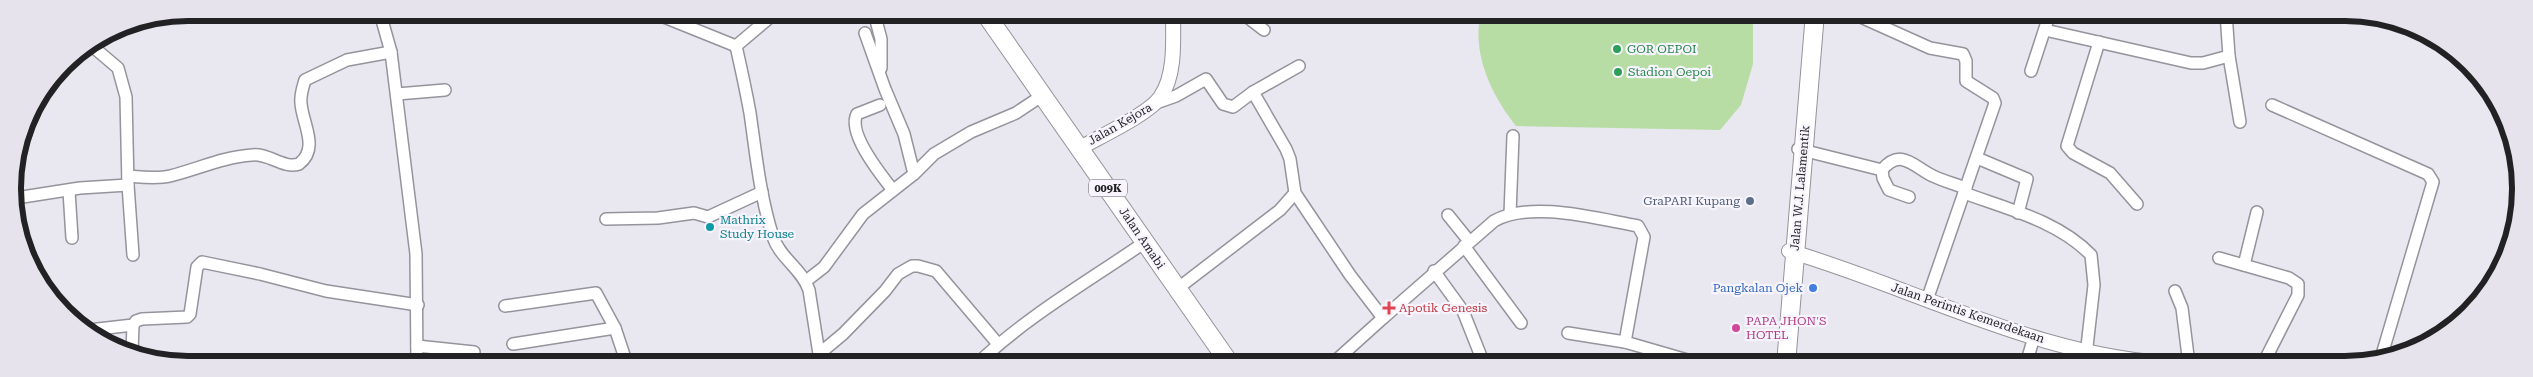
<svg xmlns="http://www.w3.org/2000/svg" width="2533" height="377" font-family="'Roboto Serif',serif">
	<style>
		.green { fill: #b7dda4 }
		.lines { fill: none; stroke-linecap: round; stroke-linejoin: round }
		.minor-casing { stroke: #95939b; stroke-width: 14 }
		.tertiary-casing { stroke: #95939b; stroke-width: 16 }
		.primary-casing { stroke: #95939b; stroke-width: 20 }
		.minor { stroke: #fff; stroke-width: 11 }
		.tertiary { stroke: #fff; stroke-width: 14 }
		.primary { stroke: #fff; stroke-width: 18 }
		.leisure-dot { fill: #2e9e5b; stroke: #f7f4fd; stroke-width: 2 }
		.service-dot { fill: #5c6f8a; stroke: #f7f4fd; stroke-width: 2 }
		.culture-dot { fill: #0f9aa8; stroke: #f7f4fd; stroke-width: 2 }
		.shop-dot { fill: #3f7fe0; stroke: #f7f4fd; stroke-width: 2 }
		.health-dot { fill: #e0444e; stroke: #f7f4fd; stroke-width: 2 }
		.hotel-dot { fill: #d1479c; stroke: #f7f4fd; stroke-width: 2 }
		.labels { text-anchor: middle; stroke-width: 4.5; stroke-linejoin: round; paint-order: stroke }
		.shield { fill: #f7f4fd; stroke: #626065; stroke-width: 1 }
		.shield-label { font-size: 11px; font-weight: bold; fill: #222124 }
		.leisure-label { font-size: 12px; fill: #27864d; stroke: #f7f4fd; text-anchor: start }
		.street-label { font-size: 12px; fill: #222124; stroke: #f7f4fd }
		.service-label { font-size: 12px; fill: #4e5e75; stroke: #f7f4fd; text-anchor: end }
		.culture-label { font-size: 12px; fill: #0d838f; stroke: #f7f4fd; text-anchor: start }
		.shop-label { font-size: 12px; fill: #366cbe; stroke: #f7f4fd; text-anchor: end }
		.health-label { font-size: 12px; fill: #be3a42; stroke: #f7f4fd; text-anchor: start }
		.hotel-label { font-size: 12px; fill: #b23c85; stroke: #f7f4fd; text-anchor: start }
		.rim { fill: none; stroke: #222124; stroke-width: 6 }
	</style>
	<rect width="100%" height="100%" fill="#e9e7f0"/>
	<!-- green -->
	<path class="green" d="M1481,13H1753V64L1741,105L1720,130L1516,126C1492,96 1471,53 1481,13Z"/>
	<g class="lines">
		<!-- minor casing -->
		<g class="minor-casing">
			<g id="minor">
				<path d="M380,13L391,52L416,254L417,364"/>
				<path d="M654,13L736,46"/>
				<path d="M775,13L736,46C741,68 746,91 750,113C756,155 760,196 773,237C780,258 802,269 809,290L819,354L818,364"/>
				<path d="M874,13L881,39V68"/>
				<path d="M1242,13L1264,30"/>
				<path d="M1852,13L1930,48L1963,54L1966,61V81L1993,98L1995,103L1927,300"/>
				<path d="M2226,13L2229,56L2240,122"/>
				<path d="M2045,30L2191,63H2203L2229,56"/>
				<path d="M865,33L885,89L904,134L914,174"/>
				<path d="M2099,42L2067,146L2073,153L2110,173L2137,204"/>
				<path d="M92,46L118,68L126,97L128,185L133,255"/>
				<path d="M2031,71L2050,13"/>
				<path d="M1253,92L1286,149L1290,159L1295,193L1350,275L1383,318L1494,221C1530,200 1598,219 1638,226L1644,237L1625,342"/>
				<path d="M397,94L445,90"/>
				<path d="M1156,103L1176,96L1206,79L1223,104L1233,107L1253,92L1299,66"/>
				<path d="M880,105L857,114C847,133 881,175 892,189"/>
				<path d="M2272,105L2428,174L2433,182L2381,358"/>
				<path d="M1798,149L1882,170L1883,178L1889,190L1909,197"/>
				<path d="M1977,158L2027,179L2018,213"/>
				<path d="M1882,170C1901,147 1914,167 1933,176C1943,181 1955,184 1966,188"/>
				<path d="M128,176C141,177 157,179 170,176C198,169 223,157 252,155C269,153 283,169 299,164C320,148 302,123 301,103C300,95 303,87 305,80L347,60L391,52"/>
				<path d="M69,191L72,238"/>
				<path d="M1964,193C2008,209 2058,221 2091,255L2094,285L2085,364"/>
				<path d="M16,198L80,188L128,185"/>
				<path d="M1510,214L1513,136"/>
				<path d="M1448,215L1469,241"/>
				<path d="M606,219L658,218L694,213L708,217L762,192"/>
				<path d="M1464,246L1521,323"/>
				<path d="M2219,258L2289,278L2298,284V295L2263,364"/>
				<path d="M2244,265L2257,212"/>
				<path d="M1434,271L1463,311L1484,364"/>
				<path d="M806,281L824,267L863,214L914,174L934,154L971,132L1016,113L1043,95"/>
				<path d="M1177,289L1280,210L1295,193"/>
				<path d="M2175,291L2182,308L2189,364"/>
				<path d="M505,306L596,293L615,328L627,364"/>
				<path d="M89,330L133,325L136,321L142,319L187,317L190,314L197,267L202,262L260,274L326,291L418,305"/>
				<path d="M1568,333L1625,342L1701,364"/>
				<path d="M513,344L615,328"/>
				<path d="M417,346L474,352"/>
				<path d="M132,352L133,325"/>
				<path d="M819,354L843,334L885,291L898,274L912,266H918L936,271L998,344"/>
				<path d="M601,364L627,362"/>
				<path d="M977,364C1027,316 1089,281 1145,242"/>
				<path d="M1332,364L1383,318"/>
				<path d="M2026,364L2034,337"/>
			</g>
		</g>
		<!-- tertiary casing -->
		<g class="tertiary-casing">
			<g id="tertiary">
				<path d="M1080,148C1099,137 1151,113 1161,96C1176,74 1173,38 1173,13"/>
				<path d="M1789,251C1918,289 2042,359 2180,364"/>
			</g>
		</g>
		<!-- primary casing -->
		<g class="primary-casing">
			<g id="primary">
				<path d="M985,13L1230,364"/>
				<path d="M1786,364L1815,13"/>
			</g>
		</g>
		<!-- minor -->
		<use href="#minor" class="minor"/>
		<!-- tertiary -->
		<use href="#tertiary" class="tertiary"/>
		<!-- primary -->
		<use href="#primary" class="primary"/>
	</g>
	<!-- markers -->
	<g class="leisure-dot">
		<circle cx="1617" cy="49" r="5"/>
		<circle cx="1618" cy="72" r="5"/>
	</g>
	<circle class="service-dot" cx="1750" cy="201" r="5"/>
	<circle class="culture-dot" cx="710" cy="227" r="5"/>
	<circle class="shop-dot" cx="1813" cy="288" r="5"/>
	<path class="health-dot" d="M1386.5 300.5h5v5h5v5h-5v5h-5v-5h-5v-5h5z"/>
	<circle class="hotel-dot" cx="1736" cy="328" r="5"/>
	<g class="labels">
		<!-- shield labels -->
		<rect class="shield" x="1089" y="179.5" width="38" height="17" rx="4"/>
		<g class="shield-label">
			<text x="1108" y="192">009K</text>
		</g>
		<!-- leisure labels -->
		<g class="leisure-label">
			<text x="1627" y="53">GOR OEPOI</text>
			<text x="1628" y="76">Stadion Oepoi</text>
		</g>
		<!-- street labels -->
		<g class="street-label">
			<text transform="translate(1120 124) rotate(-30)" y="4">Jalan Kejora</text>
			<text transform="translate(1800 188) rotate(-85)" y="4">Jalan W.J. Lalamentik</text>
			<text transform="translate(1142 238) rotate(56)" y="4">Jalan Amabi</text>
			<text transform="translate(1968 313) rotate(19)" y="4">Jalan Perintis Kemerdekaan</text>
		</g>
		<!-- service labels -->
		<g class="service-label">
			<text x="1740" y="205">GraPARI Kupang</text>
		</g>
		<!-- culture labels -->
		<g class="culture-label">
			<text x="720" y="224">Mathrix<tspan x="720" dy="14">Study House</tspan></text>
		</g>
		<!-- shop labels -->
		<g class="shop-label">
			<text x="1803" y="292">Pangkalan Ojek</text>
		</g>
		<!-- health labels -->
		<g class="health-label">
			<text x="1399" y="312">Apotik Genesis</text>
		</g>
		<!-- hotel labels -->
		<g class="hotel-label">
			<text x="1746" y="325">PAPA JHON'S<tspan x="1746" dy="14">HOTEL</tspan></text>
		</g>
	</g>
	<!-- crop -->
	<path d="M0 0H2533V377H0ZM188 21H2345A167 167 0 0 1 2512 188V189A167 167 0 0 1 2345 356H188A167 167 0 0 1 21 189V188A167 167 0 0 1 188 21Z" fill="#e6e3ec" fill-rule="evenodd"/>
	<path class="rim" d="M188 21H2345A167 167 0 0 1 2512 188V189A167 167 0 0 1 2345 356H188A167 167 0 0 1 21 189V188A167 167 0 0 1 188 21Z"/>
</svg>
